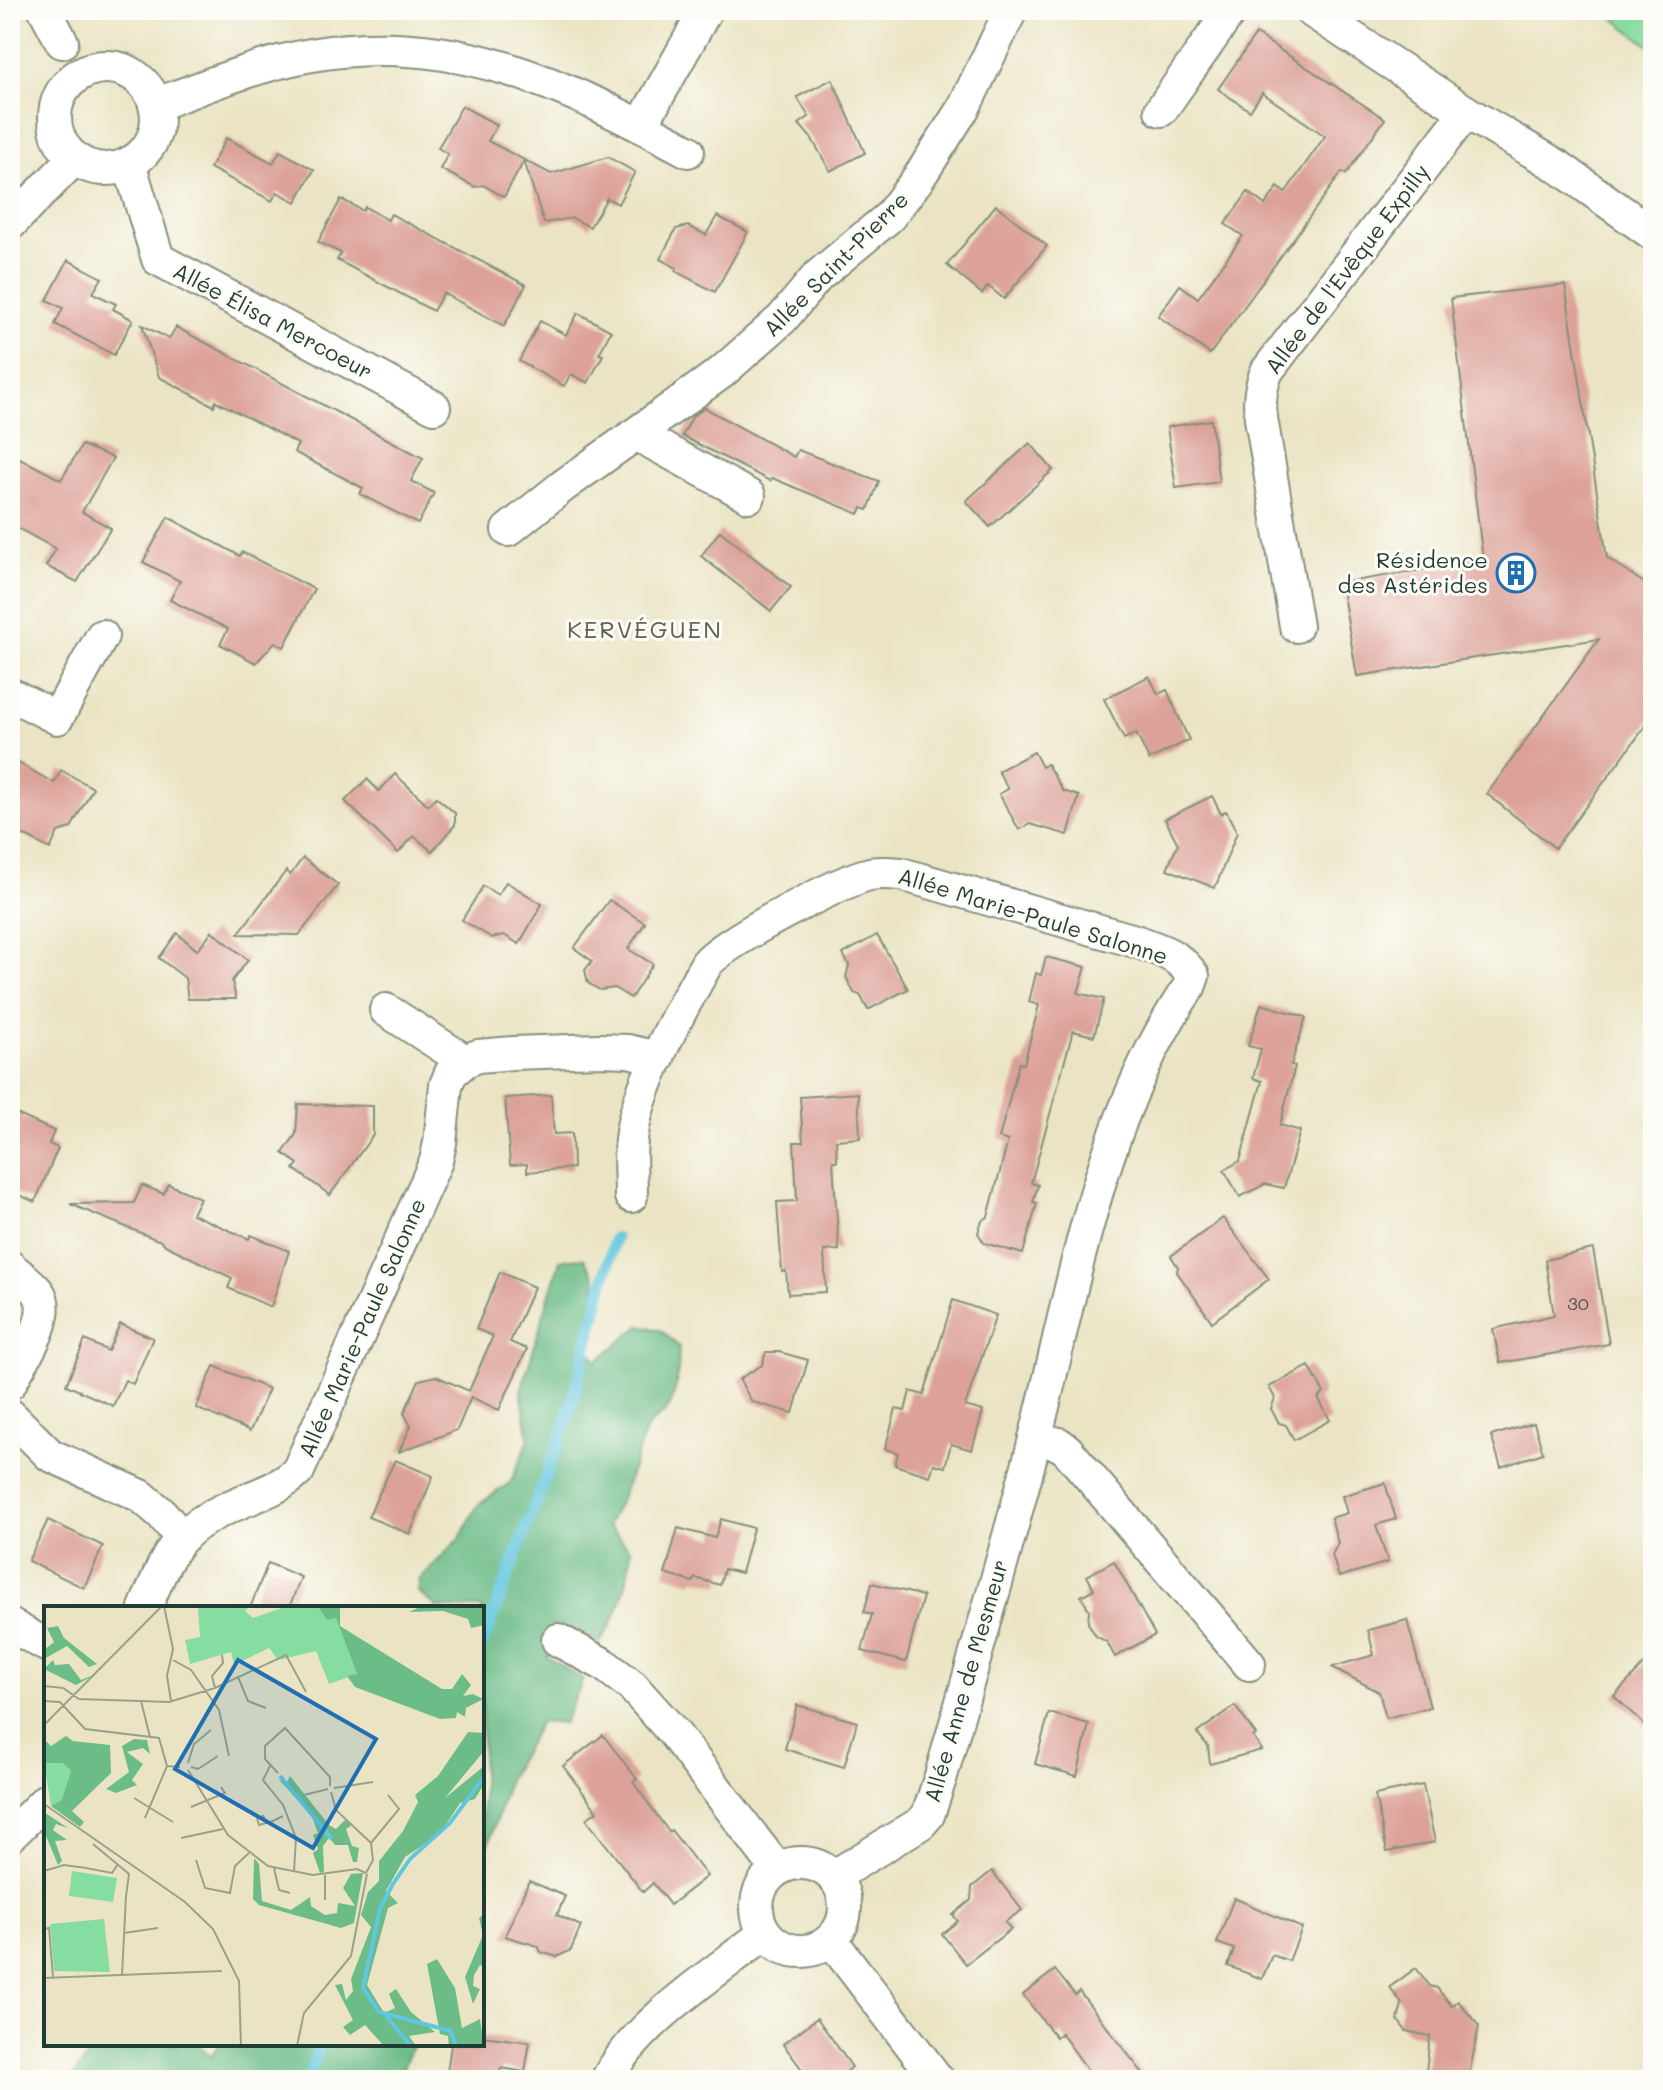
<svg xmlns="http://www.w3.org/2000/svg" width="1663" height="2090" font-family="Mali,sans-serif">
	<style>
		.green { fill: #86dda1; stroke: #528d6a; stroke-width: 2 }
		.forest { fill: #6cbc87; stroke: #467c5e; stroke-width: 2 }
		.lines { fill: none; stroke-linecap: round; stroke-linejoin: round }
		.stream { stroke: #61c6df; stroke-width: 12 }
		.building { fill: #dca198 }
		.street-casing { stroke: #85907c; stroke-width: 36 }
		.street { stroke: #fff; stroke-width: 32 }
		.labels { text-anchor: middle; stroke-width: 6; stroke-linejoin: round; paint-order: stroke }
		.number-label { font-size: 18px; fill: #4e564d }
		.street-label { font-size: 22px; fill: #1f3d34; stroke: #fdfcf7 }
		.poi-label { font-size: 22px; fill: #1f3d34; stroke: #fdfcf7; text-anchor: end }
		.neighbourhood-label { font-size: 24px; letter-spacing: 2px; fill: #616057; stroke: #fdfcf7 }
		.inset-river { fill: none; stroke: #61c6df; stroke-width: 4 }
		.inset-road { fill: none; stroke: #99a18a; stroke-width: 2 }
		.view { fill: #1f6fb2; fill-opacity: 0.15; stroke: #1f6fb2; stroke-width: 4 }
		.inset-edge { fill: none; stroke: #1f3d34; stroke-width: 4 }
	</style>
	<rect width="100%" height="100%" fill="#fdfcf7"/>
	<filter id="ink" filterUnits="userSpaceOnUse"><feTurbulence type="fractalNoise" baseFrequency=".0125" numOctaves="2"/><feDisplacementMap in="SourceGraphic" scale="16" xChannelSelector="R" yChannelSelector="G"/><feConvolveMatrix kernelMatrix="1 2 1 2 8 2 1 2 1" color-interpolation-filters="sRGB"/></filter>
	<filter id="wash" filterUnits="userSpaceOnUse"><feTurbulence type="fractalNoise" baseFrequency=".006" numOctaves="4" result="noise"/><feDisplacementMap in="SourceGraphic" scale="32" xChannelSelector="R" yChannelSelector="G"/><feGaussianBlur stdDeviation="1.8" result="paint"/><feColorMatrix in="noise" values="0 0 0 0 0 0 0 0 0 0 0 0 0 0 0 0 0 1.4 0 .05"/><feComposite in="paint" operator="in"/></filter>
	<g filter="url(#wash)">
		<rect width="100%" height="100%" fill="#ebe4c4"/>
		<!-- green -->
		<path class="green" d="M1604,10H1653V49Z"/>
		<!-- forest -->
		<g class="forest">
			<path d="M584,1258L595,1276L596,1290L583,1344L597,1361L641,1325L662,1331L679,1347C679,1363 677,1401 665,1412C654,1422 647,1422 642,1440C633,1468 623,1498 607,1525L631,1550C629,1583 618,1616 600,1643L580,1630H560L547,1657L583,1680L563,1724L540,1722L509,1777L489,1844L482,1852V1608H438L418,1592L420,1579L460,1538L478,1505L511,1482L529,1439L521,1391L560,1260Z"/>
			<path d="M98,2044H198L211,2057L219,2044H413L398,2080H70Z"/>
		</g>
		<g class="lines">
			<!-- stream -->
			<g class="stream">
				<path d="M482,1645L568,1418L615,1238"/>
				<path d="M308,2080L320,2044"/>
			</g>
		</g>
		<g id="blocks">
			<!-- building -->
			<g class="building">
				<path d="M1256,34L1385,119L1346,174L1342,172L1210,354L1158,316L1180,285L1198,298L1243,236L1225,224L1248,192L1265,205L1278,187L1285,193L1325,136L1262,93L1250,111L1218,89Z"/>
				<path d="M832,79L865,153L830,171L812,139L799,124L809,117L797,97Z"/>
				<path d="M462,106L497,125L488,141L551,174L608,157L635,172L618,204L607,198L590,227L572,218L544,223L524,161L504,197L483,185L475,187L440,169L448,154L438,148Z"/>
				<path d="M226,138L273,163L280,151L314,170L296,202L277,192L272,201L210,168Z"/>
				<path d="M341,199L363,211L365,207L388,220L391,214L526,285L504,326L443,293L433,311L337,260L341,253L318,242Z"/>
				<path d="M996,205L1047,246L1004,299L988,286L982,294L947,265Z"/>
				<path d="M717,216L748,232L715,292L675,271L677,268L660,259L676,229L688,226L706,235Z"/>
				<path d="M68,260L102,278L93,293L116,304L113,309L133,320L114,355L55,324L63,308L47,300Z"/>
				<path d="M1565,285L1607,558L1653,589V716L1555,848L1487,794L1599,639L1357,676L1341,583L1483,560L1451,298Z"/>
				<path d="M578,313L611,331L599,354L603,355L588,383L571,374L564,386L519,361L540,321L566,335Z"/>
				<path d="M142,325L169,339L176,327L423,458L411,481L434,493L418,524L360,494L363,488L294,452L298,444L216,401L214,406L159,377Z"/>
				<path d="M705,408L794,457L798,450L879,481L868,510L862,508L859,514L772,478L770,481L682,436L693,416Z"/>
				<path d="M1211,420L1219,482L1176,488L1167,427Z"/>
				<path d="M1030,443L1053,470L990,527L966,501Z"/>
				<path d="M82,445L113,458L82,512L111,528L77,582L46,566L56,549L10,524V453L61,480Z"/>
				<path d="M168,517L240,556L242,552L314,589L284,647L275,642L256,663L220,644L228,629L170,600L180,581L143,562Z"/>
				<path d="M720,531L791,587L771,611L701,556Z"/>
				<path d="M1149,676L1158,694L1167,690L1189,740L1149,760L1136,733L1124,739L1104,699Z"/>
				<path d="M1034,752L1042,767L1047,764L1063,791L1079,796L1068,835L1030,824L1019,830L999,794L1008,789L998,771Z"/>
				<path d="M10,758L54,783L61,770L93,788L71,828L58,832L50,849L10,828Z"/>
				<path d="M395,774L428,805L436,797L455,813V825L432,851L414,836L398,853L345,801L367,779L379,791Z"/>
				<path d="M1212,796L1221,814L1226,811L1237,832L1215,888L1167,869L1178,844L1165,819Z"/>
				<path d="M303,858L338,885L299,935L238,934L286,871L290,875Z"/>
				<path d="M506,882L542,904L519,944L504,935L492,938L462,920L483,886L498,895Z"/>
				<path d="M609,900L645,923L628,949L653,964L631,998L614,988L600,990L588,983L585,970L592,961L574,948Z"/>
				<path d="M212,931L248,960L232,981L236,999H188L185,978L159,958L177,933L197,950Z"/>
				<path d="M877,935L908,989L868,1010L860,995L854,993L846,977L849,965L843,954Z"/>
				<path d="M1046,957L1086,967L1078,993L1104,999L1094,1036L1073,1031L1031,1183L1038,1185L1033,1202L1037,1203L1023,1254L984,1243L978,1233L982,1221L988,1217L1008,1141L999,1138L1019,1063L1024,1064L1039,1005L1029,1002L1036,973L1041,975Z"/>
				<path d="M1261,1004L1306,1017L1291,1065L1295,1066L1280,1125L1300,1131L1284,1188L1265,1184L1240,1197L1224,1170L1240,1161L1262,1081L1253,1078L1261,1049L1248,1046Z"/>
				<path d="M858,1093L860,1138L836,1140L837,1161H833L839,1250L824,1251L826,1292L788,1294L786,1271L782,1272L777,1202L797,1201L794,1142H803L800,1097Z"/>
				<path d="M551,1095L554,1134L572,1133L573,1168L527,1172V1164L510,1165L505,1098Z"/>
				<path d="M298,1104L373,1106V1135L330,1195L294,1169L298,1164L283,1153L296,1134Z"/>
				<path d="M10,1111L54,1131L49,1144L58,1148L35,1202L10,1191Z"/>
				<path d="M168,1184L200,1198L192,1214L249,1239L251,1235L289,1251L271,1307L228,1288L232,1278L165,1245L163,1242L70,1204L134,1203L142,1185L164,1194Z"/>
				<path d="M1223,1218L1269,1279L1212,1322L1177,1272L1178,1267L1171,1256Z"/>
				<path d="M1593,1249L1609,1344L1500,1363L1493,1329L1554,1315L1545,1260Z"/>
				<path d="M500,1272L534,1287L510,1342L527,1349L499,1410L471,1397L457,1430L399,1452L411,1426L404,1413L419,1380L436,1376L469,1391L493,1336L476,1329Z"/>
				<path d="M953,1300L996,1315L965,1406L983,1411L972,1450L951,1444L945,1467L934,1464L930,1476L895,1465L898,1453L885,1449L896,1409L905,1411L910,1391L924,1395Z"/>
				<path d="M120,1324L153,1338L133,1384L125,1380L113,1406L66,1385L85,1340L108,1351Z"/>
				<path d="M766,1352H779L808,1360L793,1413L752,1402L739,1379L762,1365Z"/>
				<path d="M214,1366L269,1389L250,1431L196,1408Z"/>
				<path d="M1309,1366L1324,1393L1318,1398L1330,1420L1294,1440L1286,1425L1279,1423L1271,1409L1275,1398L1269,1387Z"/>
				<path d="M1534,1423L1543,1453L1501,1467L1491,1436Z"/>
				<path d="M395,1460L433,1476L410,1534L368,1517Z"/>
				<path d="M1385,1483L1396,1519L1376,1525L1388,1562L1339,1577L1332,1555L1338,1543L1331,1518L1347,1513L1342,1496Z"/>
				<path d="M721,1519L753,1528L741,1573L724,1569L720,1585L695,1578L693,1582L665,1574L678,1528L715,1538Z"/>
				<path d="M48,1520L103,1546L84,1588L28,1561Z"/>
				<path d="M1114,1561L1155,1635L1115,1657L1107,1642L1096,1636L1088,1623L1089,1610L1081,1596L1094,1589L1087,1576Z"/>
				<path d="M268,1563L301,1577L289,1608H250Z"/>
				<path d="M872,1583L923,1596L906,1662L862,1651L872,1614L864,1612Z"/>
				<path d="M1407,1620L1430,1707L1386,1718L1379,1692L1332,1667L1374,1655L1368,1630Z"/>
				<path d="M1653,1655V1733L1614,1696Z"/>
				<path d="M797,1705L857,1722L844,1767L785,1749Z"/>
				<path d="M1235,1706L1256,1735L1253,1737L1262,1750L1210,1764L1208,1746L1197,1733Z"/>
				<path d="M1049,1713L1089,1724L1077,1776L1035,1764Z"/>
				<path d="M603,1735L637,1779L633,1782L669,1832L671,1830L707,1876L670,1905L653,1883L643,1892L586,1819L597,1811L563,1766Z"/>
				<path d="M1423,1785L1435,1842L1387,1852L1375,1795Z"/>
				<path d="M992,1871L1022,1910L1005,1922L1011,1929L966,1964L942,1934L958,1921L953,1915L971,1900L972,1887Z"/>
				<path d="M529,1881L565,1896L557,1915L581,1926L571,1950L557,1957L541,1952L538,1946L505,1936Z"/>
				<path d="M1234,1898L1302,1928L1289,1961L1272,1955L1262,1979L1228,1966L1234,1949L1217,1943Z"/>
				<path d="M1416,1968L1430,1986L1437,1988L1452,2006L1458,2001L1479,2026L1468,2080H1425L1430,2036L1406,2031L1398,2020L1402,2004L1390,1987Z"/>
				<path d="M1055,1970L1075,1995L1079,1991L1148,2080H1095L1061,2033L1056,2037L1023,1995Z"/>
				<path d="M817,2018L852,2067L836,2080H810L783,2044Z"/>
				<path d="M482,2036L530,2042L525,2072L501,2068L499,2080H446L451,2044H482Z"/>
			</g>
		</g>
	</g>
	<g filter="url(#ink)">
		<use href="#blocks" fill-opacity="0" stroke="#85907c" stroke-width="2"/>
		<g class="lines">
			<!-- street casing -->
			<g class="street-casing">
				<g id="street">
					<path d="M45,10L62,42"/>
					<path d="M1310,10L1466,112L1559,167L1653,234"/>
					<circle cx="106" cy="118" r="51"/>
					<path d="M155,105C205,86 254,66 306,56C451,28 565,85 688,151"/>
					<path d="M1161,110L1231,10"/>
					<path d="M641,126L706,10"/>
					<path d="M129,163L158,259L434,407"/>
					<path d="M10,224L75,158"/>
					<path d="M636,434L749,496"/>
					<path d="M508,530L563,486L722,372L782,319L818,276L889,217L918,179L964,107L1011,10"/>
					<path d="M1296,626L1261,418C1259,401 1260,388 1267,371L1466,112"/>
					<path d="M10,694L57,718L102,636"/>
					<path d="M386,1010L465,1061"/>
					<path d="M631,1196C631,1178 629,1158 631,1140C636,1088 681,1009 707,963C725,941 842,880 870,874C881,872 891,873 901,874L1135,941C1158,949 1180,955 1193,976L1189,987C1101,1114 1074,1284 1037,1431C1008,1547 973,1661 941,1776L928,1815L921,1823L833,1877"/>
					<path d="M10,1267C19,1275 31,1283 38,1292C55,1315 21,1362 10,1383"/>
					<path d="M10,1415L50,1455L141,1496L162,1514L180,1536"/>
					<path d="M1035,1438L1059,1444L1067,1450L1249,1664"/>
					<path d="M145,1608C172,1545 176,1529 243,1501C263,1493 283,1486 298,1471L436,1161L440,1143L446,1085L451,1073L465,1061L478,1056L513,1053L599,1050L628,1051L658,1058"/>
					<path d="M10,1625L46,1645"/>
					<path d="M558,1640L603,1664L632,1686L673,1732L777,1869"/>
					<path d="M10,1836L46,1800"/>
					<circle cx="801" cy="1907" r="44"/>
					<path d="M831,1940L938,2080"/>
					<path d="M607,2080C636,2023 715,1973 765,1933"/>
				</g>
			</g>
			<!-- street -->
			<use href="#street" class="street"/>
		</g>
	</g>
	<!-- icons -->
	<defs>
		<g id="building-ring" transform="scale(2)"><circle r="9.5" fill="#fdfcf7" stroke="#1f6fb2" stroke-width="1.5"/><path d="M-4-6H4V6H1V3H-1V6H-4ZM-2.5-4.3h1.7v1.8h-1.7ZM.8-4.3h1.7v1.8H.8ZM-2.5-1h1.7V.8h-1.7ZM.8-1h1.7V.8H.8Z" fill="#1f6fb2"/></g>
	</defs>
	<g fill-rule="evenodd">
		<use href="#building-ring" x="1516" y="573"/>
	</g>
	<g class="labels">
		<!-- number labels -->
		<g class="number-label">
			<text x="1578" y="1310">30</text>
		</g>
		<!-- street labels -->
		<g class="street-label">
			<text transform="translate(836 264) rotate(-45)" y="8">Allée Saint-Pierre</text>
			<text transform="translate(1347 269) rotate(-53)" y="8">Allée de l'Evêque Expilly</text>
			<text transform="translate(273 321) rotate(28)" y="8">Allée Élisa Mercoeur</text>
			<text transform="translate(1033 916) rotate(17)" y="8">Allée Marie-Paule Salonne</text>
			<text transform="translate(362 1328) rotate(-66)" y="8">Allée Marie-Paule Salonne</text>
			<text transform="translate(966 1681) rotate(-74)" y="8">Allée Anne de Mesmeur</text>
		</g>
		<!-- poi labels -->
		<g class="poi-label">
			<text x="1488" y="568">Résidence<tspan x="1488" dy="25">des Astérides</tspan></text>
		</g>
		<!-- neighbourhood labels -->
		<g class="neighbourhood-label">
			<text x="645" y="638">KERVÉGUEN</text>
		</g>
	</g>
	<!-- overview -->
	<g transform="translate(44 1606)">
		<rect width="440" height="440" fill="#ebe4c4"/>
		<path d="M154,0H206L201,5L209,12L243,0H274L292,11L313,68L285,78L272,45L234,54L225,42L190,59L187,46L146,58L141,34L156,31ZM0,157H19L27,165L19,194L7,200ZM28,265L73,272L69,296L25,290ZM60,313L66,366L10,365L6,318Z" fill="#86dda1"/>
		<path d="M274,0H296V20L398,83H408L418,68L427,79L419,90L429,88L439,93L422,102L421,111L413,106L412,112L396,113L311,81L303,70L313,68L292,12L283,14ZM378,0H440V19L427,22L424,13L399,5L365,6ZM14,20L20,32L53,58L45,61L23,40L0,53V44L10,36L3,22ZM9,54L11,59L25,58L37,74L52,68L32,79L0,63ZM424,126L440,127V145L401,192L440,160V178L431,193L416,197L396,228L361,251L342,285L354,297L344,302L323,379L340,407L351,402L345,388L352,383L367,406L391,426L365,430L372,440H340L321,419L306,429L299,421L309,414L291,379L298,378L302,394L309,385L307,373L327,321L317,309L324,286L335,275V255L359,225L374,196L371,189L394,170ZM22,130L29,135L66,139L67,167L28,205L40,216L36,221L7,200L18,194L27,165L19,157H0V133L7,140ZM90,133L103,134L106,148L99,142L83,146L99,158L88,174L93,179L72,187L62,183L85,166L78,140ZM246,170L285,219L292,223L301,214L308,219L302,223L308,240L315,242L313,256H309L304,239H291L285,232L279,240L280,266L276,267L269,247L274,243L269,229L274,227L267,208L235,174L243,176ZM0,206L24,222L12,218L9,224L23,234L11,235L18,255L14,259L0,225ZM210,252L215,258L218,295L247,304L266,291L267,300L281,309L293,307L294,297L311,300L299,282L307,268L319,267L310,317L297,322L215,299L209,293ZM440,308V361L436,359L430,369L429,380L436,383L429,398L421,371L439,329L435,312ZM393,353L411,382L418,422L436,413L440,440H405L404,430L396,428L383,358Z" fill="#6cbc87"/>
		<path class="inset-river" d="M236,170L288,233M342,410L367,440M412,440L407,425L335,406L319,382L336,302L349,278L366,253L406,217L440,171"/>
		<path class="inset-road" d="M120,0L129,43L123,70L127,95M129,54L147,64L175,104L185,150M194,71L204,95L222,102M0,80L19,82L35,93L125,96L171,82L242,49L262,86M171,82L168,70L179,57L178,49M0,95L16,96L41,123L115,132L123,160L136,161M97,95L106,131M0,119L118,0M144,157L150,138L167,124M226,160L219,174L239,199L252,232L250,266M147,161L154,163L174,150M144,164L184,229L224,260L269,269L313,263L322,267M234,167L221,153V140L241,122L286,171V180M290,182L329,176M287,186L292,204L327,237L329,254L322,267M260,189L284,183M90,192L129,216M0,198L141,296L169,323L195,375L197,440M147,201L181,187L177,181M101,212L123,160M223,216L219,210L213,212L215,219L229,215L239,210M137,232L179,223M327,237L355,203L344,189M49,238L85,268L82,290M152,254L161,282L186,287L191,260L205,247M42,262L68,267L74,258M230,262L235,284L246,287M0,265L20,259L42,262M281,294V269M0,323L5,322L9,371M80,327L114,322M78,369L82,290M0,372L178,365M253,440L260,407L307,350L323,268"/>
		<path class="view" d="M194,54L332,133L269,242L131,163Z"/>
		<rect width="440" height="440" class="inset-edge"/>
	</g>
	<!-- margin -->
	<rect width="1663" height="2090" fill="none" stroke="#fdfcf7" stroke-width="40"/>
</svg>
